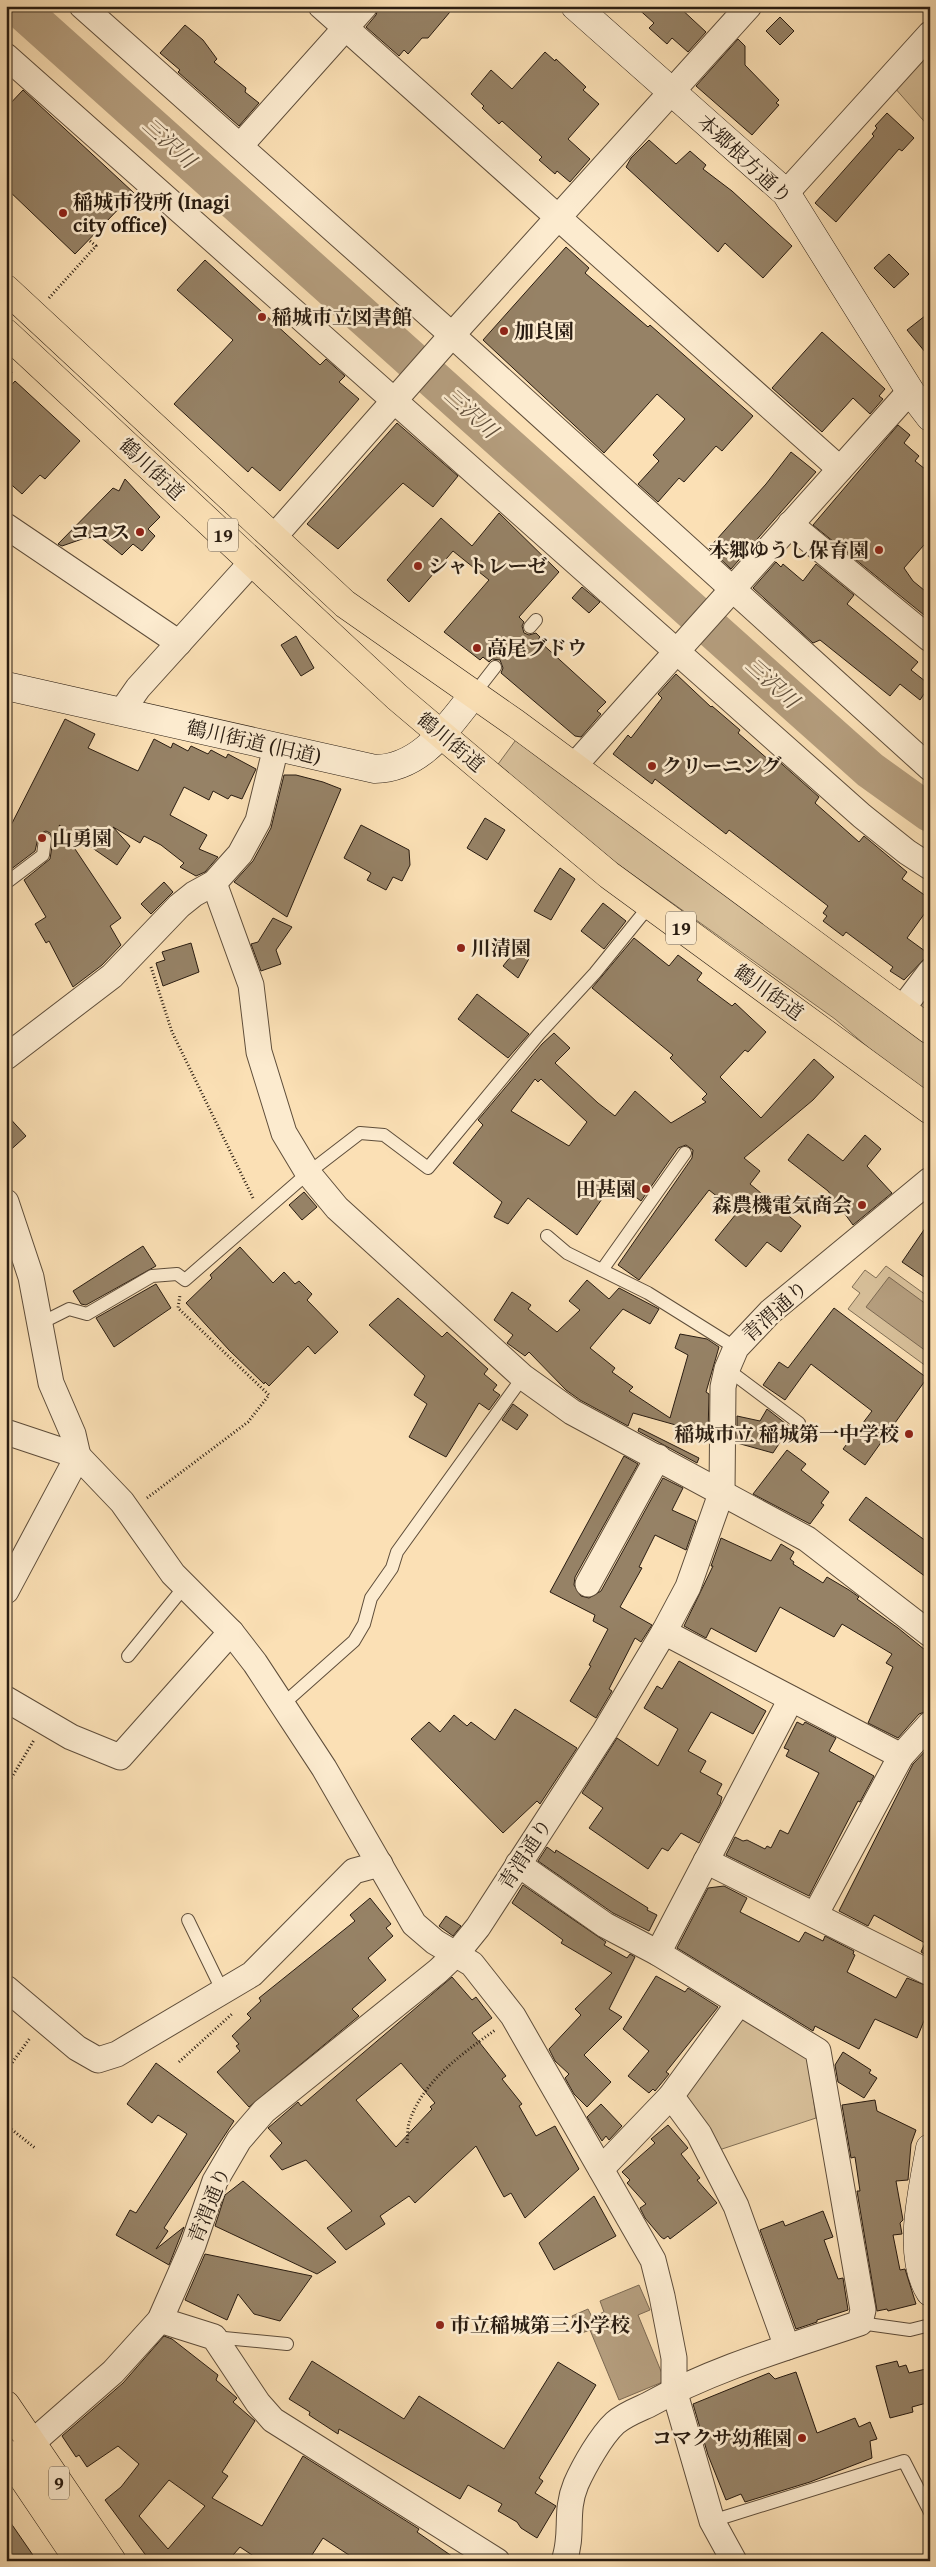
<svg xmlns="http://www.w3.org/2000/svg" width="936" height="2567" font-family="'Gentium Book Plus','Noto Serif JP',serif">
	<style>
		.green { fill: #d7bf99; stroke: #806e55 }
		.water { fill: #b49d7d; stroke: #7c6952 }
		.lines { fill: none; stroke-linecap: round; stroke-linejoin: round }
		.river { stroke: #b49d7d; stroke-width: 38 }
		.building { fill: #968266; stroke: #291c11; fill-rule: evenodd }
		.lane-casing { stroke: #5e4d3a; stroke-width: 14 }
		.street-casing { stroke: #5e4d3a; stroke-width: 27 }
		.secondary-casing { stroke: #291c11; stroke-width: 29 }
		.primary-casing { stroke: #291c11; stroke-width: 29 }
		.path { stroke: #291c11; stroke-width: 3; stroke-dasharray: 1 2.5; stroke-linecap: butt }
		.lane { stroke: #fcebcf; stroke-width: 12 }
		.street { stroke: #fcebcf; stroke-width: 25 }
		.secondary { stroke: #fcebcf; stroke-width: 28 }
		.primary { stroke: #fbe0b5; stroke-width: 28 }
		.poi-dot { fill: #8f2418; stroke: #fcebcf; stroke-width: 2 }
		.labels { text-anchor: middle; stroke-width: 5; stroke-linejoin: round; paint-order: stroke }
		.shield { fill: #fcebcf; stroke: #685a4a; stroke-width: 1 }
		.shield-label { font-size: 19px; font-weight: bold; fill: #291c11 }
		.street-label { font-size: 20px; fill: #291c11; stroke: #fcebcf }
		.poi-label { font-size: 20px; font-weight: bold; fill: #291c11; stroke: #fcebcf; text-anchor: start }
		.water-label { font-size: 21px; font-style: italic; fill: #61503c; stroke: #fcebcf }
	</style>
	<rect width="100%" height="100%" fill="#fbe0b5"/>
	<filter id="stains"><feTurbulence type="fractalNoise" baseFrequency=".004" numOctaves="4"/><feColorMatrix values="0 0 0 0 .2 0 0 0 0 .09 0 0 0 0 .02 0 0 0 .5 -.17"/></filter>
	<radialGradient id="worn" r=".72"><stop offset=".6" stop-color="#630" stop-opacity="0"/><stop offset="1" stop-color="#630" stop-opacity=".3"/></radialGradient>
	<!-- green -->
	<g class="green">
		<path d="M930,48V128L894,87Z"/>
		<path d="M518,737L930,1041V1096L920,1092L835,1019L619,865L496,767Z"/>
		<path d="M886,1266L930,1298V1369L848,1309L860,1293L852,1287L865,1270L876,1278Z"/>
		<path d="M746,2017L808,2057L816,2118L719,2150L685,2097L735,2020Z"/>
	</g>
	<!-- water -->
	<g class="water">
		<path d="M889,1277L930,1307V1354L866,1307Z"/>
		<path d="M639,2285L650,2310L638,2315L665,2381L619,2400L590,2330L579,2334L572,2316L588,2309L592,2317L604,2312L600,2301Z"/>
	</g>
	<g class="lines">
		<!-- river -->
		<path class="river" d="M17,6L769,680L870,770L930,813"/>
	</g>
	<!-- building -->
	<g class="building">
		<path d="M379,6H455L428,38H422L408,54L404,50L399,56L366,27L376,15Z"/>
		<path d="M635,6H678L706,32L688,52L672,38L667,44L649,28L654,23Z"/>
		<path d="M780,17L794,31L780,45L766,31Z"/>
		<path d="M185,25L203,40L217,59L214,62L246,88L245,92L259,103L239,126L178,72L180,70L160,53Z"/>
		<path d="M738,39L745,46V65L779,100L776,103L779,105L752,135L696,86Z"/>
		<path d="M545,52L555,61L556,59L586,87L583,90L599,104L568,139L590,159L570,182L557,171L555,174L539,160L542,157L502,121L499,124L482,108L484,106L471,94L491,70L512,89Z"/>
		<path d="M23,90L134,193L75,254L6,188V108Z"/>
		<path d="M887,113L914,138L902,151L899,149L836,222L815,203L874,136L872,134L877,128L875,126Z"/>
		<path d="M649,140L676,164L690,151L706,165L703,169L732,191L792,246L763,278L725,243L718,252L626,167L631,158Z"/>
		<path d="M566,247L589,268L585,273L648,327L650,325L753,416L722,451L716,446L684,482L679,478L658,502L638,484L659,461L653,455L685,419L657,394L604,453L483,340Z"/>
		<path d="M889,254L909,274L894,288L874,268Z"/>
		<path d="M205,260L320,365L326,359L345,376L339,382L359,399L280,491L252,467L248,472L174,404L233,340L177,290Z"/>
		<path d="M930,312V358L907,330Z"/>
		<path d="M822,332L885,389L879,396L883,399L870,414L853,398L822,432L772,388Z"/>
		<path d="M15,381L80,441L45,479L40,475L22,494L6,480V391Z"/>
		<path d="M397,423L458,476L433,507L403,483L338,549L307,524Z"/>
		<path d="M898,425L910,435L904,443L919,456L915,461L930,473V538L904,568L913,581L930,595V609L924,615L813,525Z"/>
		<path d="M791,452L816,472L731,569L709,548L766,484Z"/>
		<path d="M125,479L160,517L148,529L155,536L142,551L133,544L122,555L100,537L85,538L62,546L58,544L113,488L119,491Z"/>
		<path d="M499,513L559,572L519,617L524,622L522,626L524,633L529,635L536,633L540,637L538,640L606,702L597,711L601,714L581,737L575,736L501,673L503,668L500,660L492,659L489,662L483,657L480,660L444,632L489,580L453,551L409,602L387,580L441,518L472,546Z"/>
		<path d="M776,562L781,567L783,564L803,581L816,564L854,595L847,604L918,662L911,670L930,685L920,700L900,684L890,696L820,640L813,643L753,588Z"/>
		<path d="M582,587L600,602L589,613L572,598Z"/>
		<path d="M296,636L314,668L301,676L281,645Z"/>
		<path d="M676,674L711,707L712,706L740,730L738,733L770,761L774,757L819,797L815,803L859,842L864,836L907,872L902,879L930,899V906L907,938L929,954L904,980L890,971L893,967L846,932L843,936L823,921L827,916L823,913L828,906L729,830L726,834L655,779L652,784L613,754L628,735L631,738L662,698L658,694Z"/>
		<path d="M65,719L95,734L88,748L138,771L154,739L171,748L173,743L188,751L191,746L208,754L211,750L226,758L228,754L256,769L242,799L231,795L228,799L213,791L209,800L184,787L170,815L207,835L199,849L218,857L205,872L196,876L180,867L184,863L161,845L144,836L140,843L113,827L130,846L117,865L59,825L121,918L110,926L121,945L102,965L73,987L49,941L46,943L35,924L46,917L24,880L50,859L53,840L50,833L46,831L39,834L35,851L6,873V835Z"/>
		<path d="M284,775H296L323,782L341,789L287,917L234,882L253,861L271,828Z"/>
		<path d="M485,818L505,830L487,860L467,848Z"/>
		<path d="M361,825L409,850L410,865L402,881L393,877L386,890L367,880L371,873L344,858Z"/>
		<path d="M560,868L575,879L551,920L534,911Z"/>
		<path d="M164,882L173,892L151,914L141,904Z"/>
		<path d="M603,903L626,921L604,949L581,931Z"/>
		<path d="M273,918L292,927L276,950L281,964L261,971L251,944L258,942Z"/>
		<path d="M634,938L669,966L678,955L702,973L697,980L732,1006L735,1003L766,1032L748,1052L745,1050L720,1077L761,1118L814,1059L834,1077L813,1100L744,1158L760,1171L750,1184L801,1226L781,1252L767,1242L746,1267L715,1240L736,1214L732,1211L733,1209L709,1190L639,1280L618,1265L692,1158L693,1150L686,1145L678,1148L641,1201L617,1183L606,1198L604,1196L577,1235L528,1198L508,1224L494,1217L502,1202L453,1163L483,1125L478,1120L542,1044L554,1033L570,1048L555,1063L598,1103L615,1116L635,1091L671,1123L706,1102L702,1099L707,1094L670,1058L673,1055L592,988ZM535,1079L538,1082L541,1079L587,1122L569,1146L511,1111Z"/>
		<path d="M191,943L199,972L163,986L156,963L165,960L162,952Z"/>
		<path d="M519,946L531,955L518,978L503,966Z"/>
		<path d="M477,994L529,1034L508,1058L458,1019Z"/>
		<path d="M6,1114L26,1136L6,1154Z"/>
		<path d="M808,1134L843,1161L865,1135L881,1149L867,1166L892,1193L853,1225L828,1191L788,1160Z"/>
		<path d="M304,1192L317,1207L302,1220L289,1205Z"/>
		<path d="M930,1221V1281L902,1262Z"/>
		<path d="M143,1246L156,1266L86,1305L81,1304L73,1291Z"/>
		<path d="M240,1247L273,1283L284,1272L295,1284L299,1281L312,1294L307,1300L338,1332L315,1354L308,1346L269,1386L265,1382L264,1384L229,1350L186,1303L212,1278L210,1275Z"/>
		<path d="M587,1280L609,1299L619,1288L659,1309L650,1324L623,1309L590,1348L615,1368L612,1372L633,1387L629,1391L670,1418L688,1355L675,1348L680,1334L707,1339L719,1347L706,1392L709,1394L708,1434L633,1413L628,1426L580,1400L566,1390L529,1352L525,1356L507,1343L513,1335L494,1320L512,1292L531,1305L528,1309L557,1332L580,1310L569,1301Z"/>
		<path d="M156,1284L171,1308L114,1347L96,1318Z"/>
		<path d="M398,1298L442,1337L447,1332L488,1369L484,1374L497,1385L493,1390L500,1395L489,1410L479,1403L446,1457L409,1437L427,1404L414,1395L425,1376L369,1325Z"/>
		<path d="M834,1308L927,1378L865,1465L843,1449L872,1411L811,1364L785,1400L763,1385L779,1362L788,1368Z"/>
		<path d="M513,1404L528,1415L517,1430L502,1420Z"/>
		<path d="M767,1409L790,1427L773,1453L737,1443V1416L760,1421Z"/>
		<path d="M639,1428L699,1458L697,1463L638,1431Z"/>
		<path d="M787,1450L806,1464L801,1470L829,1492L821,1503L824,1505L810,1524L753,1494Z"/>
		<path d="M624,1456L638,1464L575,1577L574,1585L581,1596L589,1598L601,1591L663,1478L683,1488L672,1510L696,1521L686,1550L655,1535L639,1567L642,1568L620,1607L652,1625L641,1642L635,1638L609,1689L612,1691L596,1718L570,1701L591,1666L589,1665L608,1629L593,1621L595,1615L550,1592Z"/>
		<path d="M866,1497L930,1544V1580L849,1520Z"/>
		<path d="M721,1538L771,1561L781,1544L794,1552L790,1559L794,1562L793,1564L823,1583L827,1577L849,1590L859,1597L857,1599L898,1628L930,1654V1710L919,1714L898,1738L868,1723L893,1667L886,1663L892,1654L842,1624L834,1637L780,1607L756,1652L711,1628L706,1638L684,1626L713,1566H711Z"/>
		<path d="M679,1661L766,1711L753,1734L711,1712L688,1751L706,1761L700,1772L722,1784L717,1794L722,1797L720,1804L699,1843L681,1833L668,1851L662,1848L648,1869L589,1828L603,1808L582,1793L617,1738L658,1766L678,1729L644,1708L657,1686L662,1689Z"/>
		<path d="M515,1709L577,1748L540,1804L537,1801L503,1833L411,1739L429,1722L440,1732L454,1715L467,1726L471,1722L495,1740Z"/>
		<path d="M797,1722L803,1725L805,1722L836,1738L829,1751L874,1776L860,1802L858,1801L809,1896L726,1855L735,1837L743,1841L747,1840L765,1849L767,1846L771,1848L780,1830L788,1834L819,1773L786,1756L789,1750L784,1748Z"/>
		<path d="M930,1746V1957L921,1952L925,1943L874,1915L868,1926L839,1911L913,1764Z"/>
		<path d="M547,1847L555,1853L556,1850L648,1908L647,1910L657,1915L649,1931L613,1913L538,1861Z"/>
		<path d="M523,1885L606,1942L604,1945L627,1958L630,1954L635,1957L609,2009L622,2017L584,2055L611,2082L587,2107L574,2094L565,2078L569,2074L555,2061L549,2049L581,2015L575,2009L612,1973L561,1943L563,1940L512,1903Z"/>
		<path d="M724,1886L747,1898L740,1912L799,1942L805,1932L823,1941L825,1936L854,1951L853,1954L855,1955L847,1972L896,1998L907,1978L930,1987V2006L917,2038L875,2019L859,2049L815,2026L813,2031L677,1948L708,1888Z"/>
		<path d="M370,1898L391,1924L386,1928L393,1936L368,1958L386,1980L352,2009L359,2016L249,2107L217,2072L240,2051L236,2046L239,2044L232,2036L251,2018L247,2014L261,2001L259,1998L355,1921L350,1915Z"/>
		<path d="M446,1916L461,1926L453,1936L439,1926Z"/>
		<path d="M656,1976L685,1992L688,1988L718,2007L666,2072L669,2074L655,2091L653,2089L649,2093L628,2076L649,2051L623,2029Z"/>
		<path d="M452,1977L472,2000L476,1997L492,2018L472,2033L506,2076L502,2079L522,2104L519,2106L536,2136L555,2126L579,2169L525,2218L511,2193L504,2197L476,2146L415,2203L409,2196L380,2216L385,2224L346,2250L327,2228L352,2211L306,2160L282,2170L270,2156L282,2143L268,2128L298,2102L301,2106ZM401,2063L435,2103L430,2107L432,2109L396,2147L356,2100Z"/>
		<path d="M843,2052L871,2070L869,2073L877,2078L864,2098L838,2082L835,2065Z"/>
		<path d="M156,2063L234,2121L164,2228L168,2231L156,2249L184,2227L169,2265L116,2235L130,2210L136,2213L187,2134L158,2115L152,2123L127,2104Z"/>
		<path d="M875,2100L877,2111L916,2130L911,2144L908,2180L896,2181L903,2220L900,2223L902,2234L893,2235L900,2270L905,2269L916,2304L888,2311L887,2309L877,2311L857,2191H860L855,2157L851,2158L842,2105Z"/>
		<path d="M601,2104L622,2126L609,2140L606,2136L602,2141L587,2117Z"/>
		<path d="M668,2125L688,2148L681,2154L700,2178L697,2180L717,2203L670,2239L668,2236L664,2239L661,2237L645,2218L640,2208L646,2204L627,2183L630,2180L622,2172L655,2143L651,2139Z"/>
		<path d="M243,2181L315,2243L336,2262L317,2274L215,2226L225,2195Z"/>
		<path d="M594,2196L616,2236L554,2270L539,2243Z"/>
		<path d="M823,2211L833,2237L824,2240L838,2279L843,2278L848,2310L817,2320V2322L796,2329L760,2230L783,2221L785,2226Z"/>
		<path d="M205,2254L312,2276L280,2321L254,2314L238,2294L227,2320L185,2300Z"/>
		<path d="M164,2336L172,2339L218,2375L216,2380L237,2398L233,2402L255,2421L222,2472L228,2476L212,2498L262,2526L303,2456L419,2529L417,2532L459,2561H358L323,2538L308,2561H261L240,2547L228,2561H150L105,2500L121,2487L139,2464L118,2446L87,2467L79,2455L76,2457L62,2436L123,2383ZM169,2480L205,2506L168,2549L139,2516Z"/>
		<path d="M312,2361L404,2419L419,2396L504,2449L558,2362L596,2385L539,2478L543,2481L535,2493L556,2506L537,2538L521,2528L517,2522L498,2511L502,2504L468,2485L460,2499L339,2429L338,2434L309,2415L310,2412L289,2399Z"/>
		<path d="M897,2361L899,2367L906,2365L909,2373L930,2368V2402L912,2407L913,2412L890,2418L876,2366Z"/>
		<path d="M796,2372L817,2433L855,2418L859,2427L870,2422L877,2439L870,2441L872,2458L810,2482L745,2502L741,2494L726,2500L708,2455L693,2404L769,2373L775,2379Z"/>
		<path d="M6,2516L37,2561H6Z"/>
	</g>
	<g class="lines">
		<!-- lane casing -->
		<g class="lane-casing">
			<g id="lane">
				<path d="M530,627L536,620"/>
				<path d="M474,694L495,667"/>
				<path d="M6,883L43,855L45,839"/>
				<path d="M547,1236L567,1253L648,1293L736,1348"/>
				<path d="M602,1270L685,1153"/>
				<path d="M39,1324L69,1309L87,1314L152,1276L177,1274L185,1280L308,1173L360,1133L384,1135L428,1168L539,1034L595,973L650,905"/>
				<path d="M727,1369L799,1423"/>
				<path d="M128,1656L185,1586"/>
				<path d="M282,1705L354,1641L364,1624L371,1598L392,1568L397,1552L523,1377"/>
				<path d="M188,1920L223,1992"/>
				<path d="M860,2323L910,2330L930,2325"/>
				<path d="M214,2337L287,2344"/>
				<path d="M712,2521L904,2461L930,2512"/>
			</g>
		</g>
		<!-- street casing -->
		<g class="street-casing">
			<g id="street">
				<path d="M82,6L452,335L930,768"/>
				<path d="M321,6L840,469"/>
				<path d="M6,56L862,816L907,852L930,867"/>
				<path d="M240,146L365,6"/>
				<path d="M786,193L930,34"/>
				<path d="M790,524L930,639"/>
				<path d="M6,526L179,643"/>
				<path d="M273,538L452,335L749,6"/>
				<path d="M122,711L138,688L252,562"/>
				<path d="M574,766L910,391"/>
				<path d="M214,883L251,985L259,1052L284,1133L308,1173L337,1208L523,1377L572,1412L807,1539L930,1634"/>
				<path d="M902,1009L930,972"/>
				<path d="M6,1057L112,976L179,906L194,894L214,883L240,854L258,821L276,747"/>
				<path d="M6,1202L31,1277L51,1383L73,1434L78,1456L6,1591"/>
				<path d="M6,1432L78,1456L122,1502L173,1574L231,1632L255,1663L324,1768L414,1924L435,1942L472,1964L513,2016L653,2260L662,2296L674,2358V2390L712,2521L734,2561"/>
				<path d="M588,1584L658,1457"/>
				<path d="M664,1632L901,1756"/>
				<path d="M6,1699L71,1737L120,1757L231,1632"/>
				<path d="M706,1861L930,1973"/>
				<path d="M518,1864L605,1925L658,1953L818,2051L863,2310L860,2323C789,2347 714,2368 648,2405C637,2410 624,2415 615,2423C601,2436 584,2466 576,2484C564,2513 574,2533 564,2561"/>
				<path d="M815,1915L901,1756L930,1724"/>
				<path d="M658,1953L791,1699"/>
				<path d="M6,1988L77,2048L98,2060L117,2054L252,1974L354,1871L380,1864"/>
				<path d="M671,2096L699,2134L736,2206L787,2347"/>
				<path d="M601,2169L671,2096L739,2003"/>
				<path d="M160,2320L214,2337L258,2403L273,2420L497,2561"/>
				<path d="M17,2456L113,2372L160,2320L193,2245L215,2181L239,2140L264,2111L438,1971L457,1953L478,1927L605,1731L664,1632L688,1587L722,1491L723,1387L727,1369L736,1348L770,1312L930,1180"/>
			</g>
		</g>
		<!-- secondary casing -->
		<g class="secondary-casing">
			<g id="secondary">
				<path d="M575,6L786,193L910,391L930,417"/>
				<path d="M6,686L375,769C422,768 447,727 474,694"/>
				<path d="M930,2148C923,2188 906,2255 930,2292"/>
			</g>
		</g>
		<!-- primary casing -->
		<g class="primary-casing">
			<g id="primary">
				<path d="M6,289L345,604L515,723L930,1030"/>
				<path d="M6,333L397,697L481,768L609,875L930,1110"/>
				<path d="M6,2405L112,2561"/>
				<path d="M6,2453L79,2561"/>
			</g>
		</g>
		<!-- path -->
		<g class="path">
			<path d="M49,298L96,246L89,240"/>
			<path d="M6,377L13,370"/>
			<path d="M151,967L172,1032L253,1198"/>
			<path d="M147,1498L248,1422L269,1395L178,1308L180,1295"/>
			<path d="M6,1787L34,1740"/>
			<path d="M179,2062L232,2014"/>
			<path d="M6,2071L30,2038"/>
			<path d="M6,2125L35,2148"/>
			<path d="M407,2143C408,2136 407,2127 410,2120C424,2080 462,2054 495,2030"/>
		</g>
		<!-- lane -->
		<use href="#lane" class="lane"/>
		<!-- street -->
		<use href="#street" class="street"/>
		<!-- secondary -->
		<use href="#secondary" class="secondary"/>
		<!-- primary -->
		<use href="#primary" class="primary"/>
	</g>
	<!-- markers -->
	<g class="poi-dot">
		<circle cx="63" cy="213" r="5"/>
		<circle cx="262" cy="317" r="5"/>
		<circle cx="504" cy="331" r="5"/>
		<circle cx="140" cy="532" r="5"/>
		<circle cx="879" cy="550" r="5"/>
		<circle cx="418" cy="566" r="5"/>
		<circle cx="477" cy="648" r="5"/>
		<circle cx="652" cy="766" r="5"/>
		<circle cx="42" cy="838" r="5"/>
		<circle cx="461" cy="948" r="5"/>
		<circle cx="646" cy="1189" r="5"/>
		<circle cx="862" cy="1205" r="5"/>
		<circle cx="909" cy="1434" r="5"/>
		<circle cx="440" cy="2325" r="5"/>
		<circle cx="802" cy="2438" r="5"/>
	</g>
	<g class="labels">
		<!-- shield labels -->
		<g class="shield">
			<rect x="208" y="518.5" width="30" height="33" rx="4"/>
			<rect x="666" y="911.5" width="30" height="33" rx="4"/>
			<rect x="49" y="2466.5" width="20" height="33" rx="4"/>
		</g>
		<g class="shield-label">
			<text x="223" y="542">19</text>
			<text x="681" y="935">19</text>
			<text x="59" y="2490">9</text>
		</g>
		<!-- street labels -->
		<g class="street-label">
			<text transform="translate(745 159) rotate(43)" y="7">本郷根方通り</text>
			<text transform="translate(152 469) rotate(43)" y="7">鶴川街道</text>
			<text transform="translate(254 742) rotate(13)" y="7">鶴川街道 (旧道)</text>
			<text transform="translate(451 742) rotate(40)" y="7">鶴川街道</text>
			<text transform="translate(769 992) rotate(36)" y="7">鶴川街道</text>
			<text transform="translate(775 1311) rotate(-42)" y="7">青渭通り</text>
			<text transform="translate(525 1854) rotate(-57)" y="7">青渭通り</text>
			<text transform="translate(209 2205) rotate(-68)" y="7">青渭通り</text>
		</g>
		<!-- poi labels -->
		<g class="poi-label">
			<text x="73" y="209">稲城市役所 (Inagi<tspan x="73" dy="23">city office)</tspan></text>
			<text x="272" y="324">稲城市立図書館</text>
			<text x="514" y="338">加良園</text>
			<text x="130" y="539" text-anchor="end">ココス</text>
			<text x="869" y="557" text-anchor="end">本郷ゆうし保育園</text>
			<text x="428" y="573">シャトレーゼ</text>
			<text x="487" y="655">高尾ブドウ</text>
			<text x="662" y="773">クリーニング</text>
			<text x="52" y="845">山勇園</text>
			<text x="471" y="955">川清園</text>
			<text x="636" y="1196" text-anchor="end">田甚園</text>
			<text x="852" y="1212" text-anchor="end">森農機電気商会</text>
			<text x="899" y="1441" text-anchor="end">稲城市立 稲城第一中学校</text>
			<text x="450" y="2332">市立稲城第三小学校</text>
			<text x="792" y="2445" text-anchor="end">コマクサ幼稚園</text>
		</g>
		<!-- water labels -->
		<g class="water-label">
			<text transform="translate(169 143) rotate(42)" y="7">三沢川</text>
			<text transform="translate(471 413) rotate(42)" y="7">三沢川</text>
			<text transform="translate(772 683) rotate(42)" y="7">三沢川</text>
		</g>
	</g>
	<!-- margin -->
	<rect width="936" height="2567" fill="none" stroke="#fbe0b5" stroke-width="25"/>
	<rect x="8" y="8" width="921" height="2552" fill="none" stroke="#291c11" stroke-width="2.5"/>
	<rect x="12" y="12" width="911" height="2542" fill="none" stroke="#291c11"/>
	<rect width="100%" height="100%" filter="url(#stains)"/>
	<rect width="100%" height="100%" fill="url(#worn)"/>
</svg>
